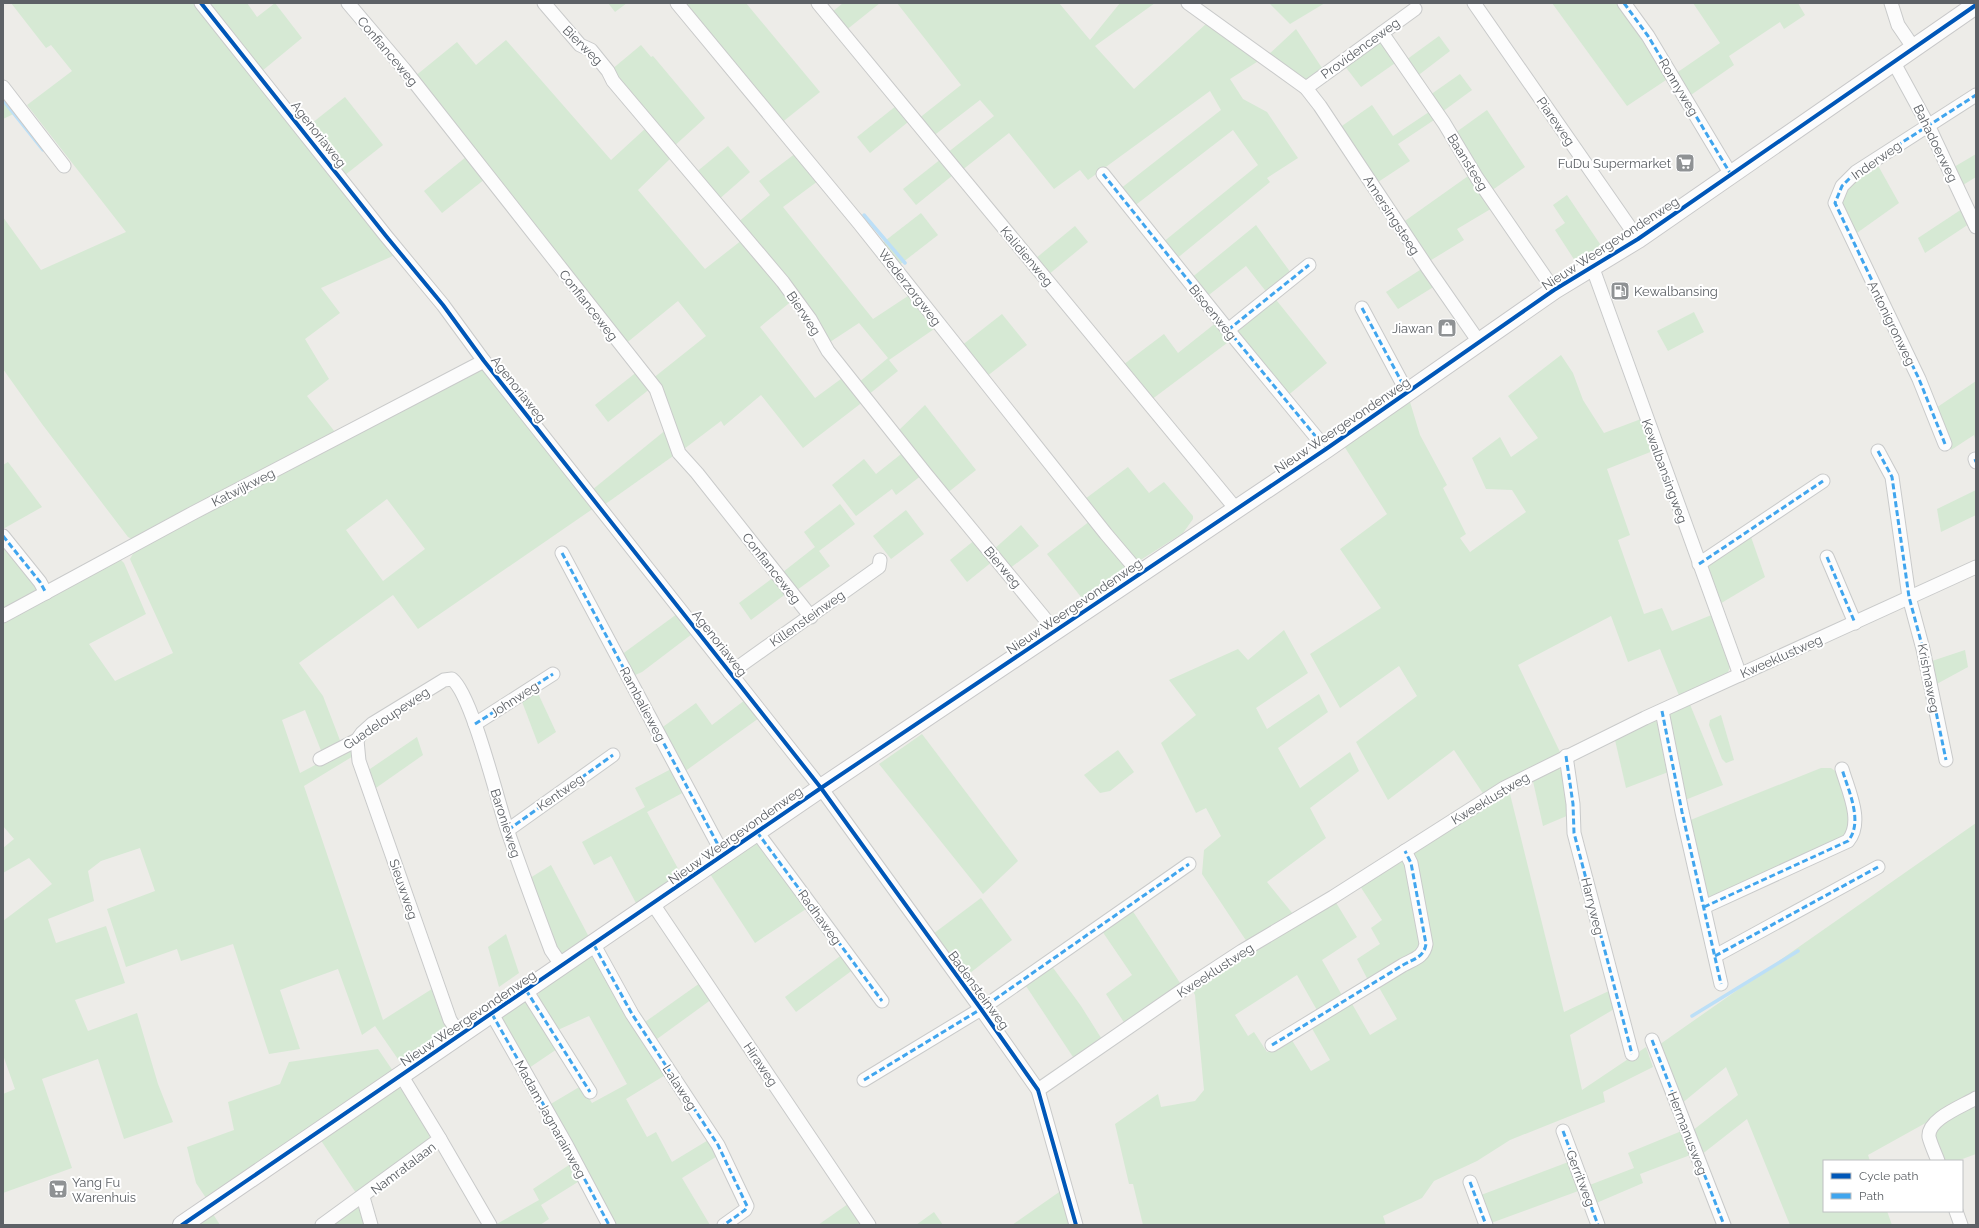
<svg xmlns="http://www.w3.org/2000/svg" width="1979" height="1228" font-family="Raleway,sans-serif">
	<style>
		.green { fill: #d6e9d4; fill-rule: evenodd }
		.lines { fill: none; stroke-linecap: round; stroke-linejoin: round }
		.stream { stroke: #bcdff7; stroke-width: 3.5 }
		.street-casing { stroke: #c9caca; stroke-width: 15 }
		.secondary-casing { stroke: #c8c8c9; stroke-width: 20 }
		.street { stroke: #fcfcfc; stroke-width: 13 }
		.secondary { stroke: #fcfcfc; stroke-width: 18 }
		.quiet { stroke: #40a5ee; stroke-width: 3; stroke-dasharray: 6 3; stroke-linecap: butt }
		.cycleway-casing { stroke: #fff; stroke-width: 6 }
		.cycleway { stroke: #0057b8; stroke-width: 4 }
		.labels { text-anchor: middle; stroke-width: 4; stroke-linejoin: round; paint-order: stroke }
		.street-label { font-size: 13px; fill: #5d6166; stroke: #fff }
		.poi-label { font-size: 13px; fill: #5d6166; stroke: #fff; text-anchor: end }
	</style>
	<rect width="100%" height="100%" fill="#edece8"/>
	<!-- green -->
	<g class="green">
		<path d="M11,3H195L395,255L321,288L340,313L305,339L329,379L307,396L335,432L134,540L128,537L42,424L3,369V217L41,270L126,232L27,105L72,71L51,45L46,48Z"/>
		<path d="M207,3H247L257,17L275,3L302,38L262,71Z"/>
		<path d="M608,3H627L615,12Z"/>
		<path d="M690,3H746L820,92L780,124L686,6Z"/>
		<path d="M843,3H880L845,31L831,13Z"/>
		<path d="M897,3H1059L1090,40L1120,3H1155L1095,46L1134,89L1207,23L1260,60L1230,79L1243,99L1267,112L1298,158L1267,178L1270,182L1175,260L1162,243L1258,165L1233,130L1133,207L1120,189L1221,110L1210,91L1088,180L1080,170L1054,189L1009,133L961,171L947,153L994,116L980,100L932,137L918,119L961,85Z"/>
		<path d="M1269,3H1325L1290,24Z"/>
		<path d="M1552,3H1620L1669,78L1627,106Z"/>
		<path d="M1693,3H1798L1805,15L1784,29L1780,22L1729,56L1734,65L1688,97L1675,74L1720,43Z"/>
		<path d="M1296,29L1324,71L1308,82L1268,55Z"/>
		<path d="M1439,36L1450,51L1416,77L1406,60Z"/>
		<path d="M506,40L611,160L647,127L672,157L638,190L705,269L742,240L793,300L760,327L815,398L845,376L864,401L803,448L761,395L724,426L721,421L684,449L652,379L706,336L678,301L624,345L414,77L457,42L476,65Z"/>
		<path d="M1381,41L1398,61L1361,87L1344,65Z"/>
		<path d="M641,45L651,57L653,56L705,118L672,148L611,70Z"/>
		<path d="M1460,74L1472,90L1442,112L1430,95Z"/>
		<path d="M3,89L20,111L3,119Z"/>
		<path d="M345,97L383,145L345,175L307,127Z"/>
		<path d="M1372,105L1393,136L1432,110L1437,118L1398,144L1410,161L1375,184L1339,128Z"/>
		<path d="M896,106L908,122L870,153L857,137Z"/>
		<path d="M1487,110L1525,167L1491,191L1455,133Z"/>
		<path d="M728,146L750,172L717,201L694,174Z"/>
		<path d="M796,153L818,181L783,207L873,319L911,294L937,327L889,360L898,371L868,395L858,383L888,358L859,323L827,344L736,224L770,195L759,181Z"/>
		<path d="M1976,154V177L1963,185L1954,167Z"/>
		<path d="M466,157L485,179L442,213L424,191Z"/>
		<path d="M941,159L953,175L916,205L903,189Z"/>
		<path d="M1876,162L1899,203L1854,235L1841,204L1849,184Z"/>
		<path d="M1471,174L1494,207L1457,229L1464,240L1428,262L1402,223Z"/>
		<path d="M1567,195L1604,250L1579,267L1555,230L1565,223L1553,205Z"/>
		<path d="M1962,209L1969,224L1925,253L1918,238Z"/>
		<path d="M921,213L938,235L898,266L881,244Z"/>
		<path d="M1256,225L1291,273L1268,294L1246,266L1205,298L1190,279Z"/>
		<path d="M1075,226L1088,242L1048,275L1035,259Z"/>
		<path d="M1423,268L1435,286L1398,309L1386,292Z"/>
		<path d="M1273,296L1327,363L1286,397L1238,339L1236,326Z"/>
		<path d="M1694,312L1704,332L1668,351L1657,331Z"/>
		<path d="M1002,314L1027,345L986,377L961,346Z"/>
		<path d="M1217,322L1231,340L1151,400L1123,365L1164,334L1178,353Z"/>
		<path d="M1561,355L1573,373L1583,400L1604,433L1641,419L1653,451L1607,469L1630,535L1618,540L1644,614L1662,608L1672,631L1714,614L1731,665L1728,672L1723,676L1680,698L1660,649L1628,662L1611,616L1518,665L1561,754L1484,795L1454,750L1388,800L1356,742L1417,696L1399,666L1340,708L1310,654L1381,608L1340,549L1387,514L1344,446L1410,402L1420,435L1447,485L1443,488L1466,534L1460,538L1470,552L1526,512L1512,490L1486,489L1472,458L1500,437L1511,457L1538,438L1508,396Z"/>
		<path d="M480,368L487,373L594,508L418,629L393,595L299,663L323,696L341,743L322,753L305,710L282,720L300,773L351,746L355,755L304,786L383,1020L435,987C440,1002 451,1022 445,1037L402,1065L375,1026L362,1035L338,969L280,990L300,1049L269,1054L233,944L181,961L177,949L126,967L107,909L155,891L140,848L101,861L88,871L94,901L48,919L56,943L106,926L125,983L75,1000L88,1031L137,1013L158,1084L173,1122L124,1139L98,1059L42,1079L72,1168L3,1193V1094L15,1089L3,1055V921L52,884L29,858L3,873V848L14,839L3,826V621L116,561L121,560L124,563L146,614L89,644L115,681L173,653L130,559L134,552ZM387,499L425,549L383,581L346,530Z"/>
		<path d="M638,371L651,388L608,422L595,405Z"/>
		<path d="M1976,381V443L1974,435L1951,450L1936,408Z"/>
		<path d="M925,405L976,470L946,494L897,432Z"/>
		<path d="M667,429L676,454L604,505L592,490Z"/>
		<path d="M905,451L922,475L896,495L892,489L856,516L832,485L864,459L876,474Z"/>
		<path d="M8,462L42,507L3,529V465Z"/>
		<path d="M1128,467L1149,493L1164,482L1193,516V519L1183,533L1139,561L1133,559L1085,499Z"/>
		<path d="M1976,490V515L1941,532L1937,509Z"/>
		<path d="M840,504L855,524L819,551L830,566L797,590L783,572L815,547L804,532Z"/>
		<path d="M906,510L924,534L891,559L873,536Z"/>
		<path d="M1090,521L1125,566L1123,578L1085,602L1047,554Z"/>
		<path d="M1021,525L1039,546L1009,569L993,550Z"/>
		<path d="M1750,534L1765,577L1718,605L1706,564Z"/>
		<path d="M976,539L993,561L967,582L950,560Z"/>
		<path d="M3,540L40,589L3,609Z"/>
		<path d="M774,577L787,593L751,620L739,603Z"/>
		<path d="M677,614L692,634L642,672L633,676L621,655Z"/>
		<path d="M1284,630L1308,673L1256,708L1267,729L1319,694L1328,712L1278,748L1300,788L1350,752L1359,771L1310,808L1326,838L1267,882L1293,914L1247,942L1202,874L1204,850L1221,836L1206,808L1196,813L1161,743L1196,715L1169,680L1238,649L1248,660Z"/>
		<path d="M1965,650L1968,667L1933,686L1929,662Z"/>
		<path d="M536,689L556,732L538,744L521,699Z"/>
		<path d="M745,700L759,718L684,772L660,729L696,703L712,725Z"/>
		<path d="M1689,702L1723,785L1685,800L1669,714Z"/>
		<path d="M1721,715L1734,760L1726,763L1722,759L1709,725L1710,720Z"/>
		<path d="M1652,720L1656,721L1660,724L1671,771L1626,788L1615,740Z"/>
		<path d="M922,734L1018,861L983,894L879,764Z"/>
		<path d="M417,737L423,755L373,790L367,771Z"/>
		<path d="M1118,750L1134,772L1110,791L1100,793L1084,775Z"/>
		<path d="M673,768L686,791L647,812L681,874L637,905L611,856L594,865L582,842L645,807L635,788Z"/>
		<path d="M1557,768L1563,771L1569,815L1543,826L1532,777Z"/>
		<path d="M1821,768H1831L1838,773L1850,813L1847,835L1712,898L1706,897L1688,821Z"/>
		<path d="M1509,790L1564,1012L1611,990L1616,1008L1570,1035L1582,1090L1646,1047L1653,1067L1603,1092L1605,1102L1510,1140L1477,1161L1434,1181L1422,1198L1383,1216L1386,1225H1143L1133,1184H1129L1115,1124L1158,1094L1161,1107L1195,1101L1204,1090L1195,995L1191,988L1335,901L1357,937L1322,960L1343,997L1318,1012L1297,975L1235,1015L1248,1036L1254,1032L1267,1052L1290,1037L1311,1071L1330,1060L1310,1025L1351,1002L1370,1035L1397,1019L1377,984L1422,960L1413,854L1414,851Z"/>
		<path d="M1976,823V1095L1868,1155L1870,1161H1824V1211H1887L1892,1225H1790L1747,1119L1701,1155L1692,1131L1738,1095L1726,1067L1681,1104L1656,1047Z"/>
		<path d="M757,841L809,907L755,943L710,874Z"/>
		<path d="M1405,856L1423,948L1369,982L1357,959L1380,944L1371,928L1382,920L1360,886Z"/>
		<path d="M551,865L590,939L563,955L559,952L530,878Z"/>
		<path d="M981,898L1012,940L965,977L933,934Z"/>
		<path d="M1132,910L1182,986L1125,1024L1106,994L1132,975L1102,931Z"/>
		<path d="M506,934L519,973L499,987L488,947Z"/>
		<path d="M595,954L667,1074L626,1099L647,1137L656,1132L672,1162L710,1139L719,1155L682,1178L710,1225H615L549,1105L581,1086L592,1103L627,1084L589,1016L560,1029H556L536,999C541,982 580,963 595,954Z"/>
		<path d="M843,954L854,969L796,1012L785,997Z"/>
		<path d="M1051,965L1081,1006L1103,1041L1075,1060L1024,983Z"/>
		<path d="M700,983L712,999L657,1039L645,1022Z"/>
		<path d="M527,999L557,1049L529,1068L500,1017Z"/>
		<path d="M378,1049L393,1071L206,1198L196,1183L187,1147L234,1130L228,1102L280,1084L289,1062Z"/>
		<path d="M399,1088L404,1091L429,1131L430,1141L358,1196L320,1139L394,1089Z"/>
		<path d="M1976,1102V1154L1957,1161H1941L1933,1131L1935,1126Z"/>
		<path d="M1684,1130L1693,1154L1640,1174L1643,1183L1594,1204L1587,1186L1634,1168L1628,1153Z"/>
		<path d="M1571,1161L1581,1190L1491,1223L1481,1195Z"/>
		<path d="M572,1163L581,1180L541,1205L549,1219L540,1225H495L539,1200L533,1189Z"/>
		<path d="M1062,1190L1071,1225H1012Z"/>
		<path d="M848,1204L862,1225H818Z"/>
		<path d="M357,1206L360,1207L366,1225H328Z"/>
		<path d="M934,1212L943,1225H916Z"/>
		<path d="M213,1214L220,1225H197Z"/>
	</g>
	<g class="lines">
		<!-- stream -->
		<g class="stream">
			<path d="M3,100L43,150"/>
			<path d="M864,215L905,263"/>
			<path d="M1692,1016L1798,951"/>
		</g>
		<!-- street casing -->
		<g class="street-casing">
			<g id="street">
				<path d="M201,3L386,236L443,305L484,361L821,788L981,1009L1038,1090L1076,1225"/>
				<path d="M348,3L404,69L656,389L679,453L697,473L811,617"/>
				<path d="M544,3L580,45L591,50L608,71L613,81L783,282L810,319L828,351L925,473L1055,631"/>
				<path d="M677,3L859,223L1106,534L1140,574"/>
				<path d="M818,3L1236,509"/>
				<path d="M1188,3L1306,88L1320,106L1427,267L1479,342"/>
				<path d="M1474,3L1638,239"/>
				<path d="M1624,3L1648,36L1730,173"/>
				<path d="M1891,3L1898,25L1913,47"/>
				<path d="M1382,33L1444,123L1477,178L1554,290"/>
				<path d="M1893,61L1928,125L1976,227"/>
				<path d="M3,87L64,166"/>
				<path d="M1306,88L1415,9"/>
				<path d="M1103,174L1228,330L1326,449"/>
				<path d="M1592,266L1740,675"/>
				<path d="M1362,308L1407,392"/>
				<path d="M1228,330L1309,265"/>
				<path d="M1945,444L1919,379L1835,203L1842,186L1856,172L1976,95"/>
				<path d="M1878,451L1892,477L1909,597L1923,649L1946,760"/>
				<path d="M1975,459L1976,462"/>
				<path d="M3,536L40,582L46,593"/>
				<path d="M562,553L724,856"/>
				<path d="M1827,557L1855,623"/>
				<path d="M1699,564L1823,481"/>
				<path d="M3,616L193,513L484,361"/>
				<path d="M730,673L879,567L880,560"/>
				<path d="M1662,711L1682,812L1721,984"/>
				<path d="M475,724L553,674"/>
				<path d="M357,740L359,761L450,1020L460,1035"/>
				<path d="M1566,756L1573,804L1574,833L1632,1054"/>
				<path d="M320,759L357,740L362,733L372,724L444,680L452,679C472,695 497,799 507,829C521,870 536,910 551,950L562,966"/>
				<path d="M508,830L613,755"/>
				<path d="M757,832L882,1001"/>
				<path d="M653,904L869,1225"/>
				<path d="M1704,907L1848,841C1864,822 1848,790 1842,769"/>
				<path d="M594,945L632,1014L718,1145L747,1206L745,1210L724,1225"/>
				<path d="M1715,956L1878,867"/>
				<path d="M526,990L590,1092"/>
				<path d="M492,1014L567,1146L609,1225"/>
				<path d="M1652,1040L1724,1225"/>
				<path d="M1272,1045L1403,965C1414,959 1424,957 1426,944L1411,863L1405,851"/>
				<path d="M864,1080L981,1009L1189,864"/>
				<path d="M1038,1090L1187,987L1242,951L1333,897L1504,788L1645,718L1976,567"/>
				<path d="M1563,1131L1598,1225"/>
				<path d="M440,1139L490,1225"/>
				<path d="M1938,1161C1935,1153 1931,1145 1929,1137C1927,1119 1963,1106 1976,1098"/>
				<path d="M1470,1182L1486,1225"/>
				<path d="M363,1197L371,1225"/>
				<path d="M1956,1211L1961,1225"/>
				<path d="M322,1225L440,1139L401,1075"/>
			</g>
		</g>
		<!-- secondary casing -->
		<g class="secondary-casing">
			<path id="secondary" d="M182,1225L821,788L1326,449L1554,290L1638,239L1976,5"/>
		</g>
		<!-- street -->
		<use href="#street" class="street"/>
		<!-- secondary -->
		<use href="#secondary" class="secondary"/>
		<!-- quiet -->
		<g class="quiet">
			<path d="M1624,3L1648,36L1730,173"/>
			<path d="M1103,174L1228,330L1326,449"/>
			<path d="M1362,308L1407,392"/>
			<path d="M1228,330L1309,265"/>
			<path d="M1945,444L1919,379L1835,203L1842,186L1856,172L1976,95"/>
			<path d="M1878,451L1892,477L1909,597L1923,649L1946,760"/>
			<path d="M1975,459L1976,462"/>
			<path d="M3,536L40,582L46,593"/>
			<path d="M562,553L724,856"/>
			<path d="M1827,557L1855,623"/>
			<path d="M1699,564L1823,481"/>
			<path d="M1662,711L1682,812L1721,984"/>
			<path d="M475,724L553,674"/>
			<path d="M1566,756L1573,804L1574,833L1632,1054"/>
			<path d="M508,830L613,755"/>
			<path d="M757,832L882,1001"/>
			<path d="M1704,907L1848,841C1864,822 1848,790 1842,769"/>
			<path d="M594,945L632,1014L718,1145L747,1206L745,1210L724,1225"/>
			<path d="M1715,956L1878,867"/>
			<path d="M526,990L590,1092"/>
			<path d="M492,1014L567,1146L609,1225"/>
			<path d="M1652,1040L1724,1225"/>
			<path d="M1272,1045L1403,965C1414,959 1424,957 1426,944L1411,863L1405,851"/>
			<path d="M864,1080L981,1009L1189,864"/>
			<path d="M1563,1131L1598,1225"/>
			<path d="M1470,1182L1486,1225"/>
		</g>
		<!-- cycleway casing -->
		<g class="cycleway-casing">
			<g id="cycleway">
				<path d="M201,3L386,236L443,305L484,361L821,788L981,1009L1038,1090L1076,1225"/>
				<path d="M182,1225L821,788L1326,449L1554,290L1638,239L1976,5"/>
			</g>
		</g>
		<!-- cycleway -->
		<use href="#cycleway" class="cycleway"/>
	</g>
	<!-- icons -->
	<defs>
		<g id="supermarket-square" transform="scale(1)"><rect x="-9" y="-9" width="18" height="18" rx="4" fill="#8f9294" stroke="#fff"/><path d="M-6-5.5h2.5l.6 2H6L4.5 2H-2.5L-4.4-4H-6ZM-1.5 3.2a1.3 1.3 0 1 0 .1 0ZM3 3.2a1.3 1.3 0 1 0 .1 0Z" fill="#fff"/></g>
		<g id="fuel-square" transform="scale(1)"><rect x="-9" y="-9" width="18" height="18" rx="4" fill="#8f9294" stroke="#fff"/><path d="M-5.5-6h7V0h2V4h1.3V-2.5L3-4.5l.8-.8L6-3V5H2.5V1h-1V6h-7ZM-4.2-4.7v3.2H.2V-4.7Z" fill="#fff"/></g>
		<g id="shop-square" transform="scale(1)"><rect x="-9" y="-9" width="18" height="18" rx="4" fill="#8f9294" stroke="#fff"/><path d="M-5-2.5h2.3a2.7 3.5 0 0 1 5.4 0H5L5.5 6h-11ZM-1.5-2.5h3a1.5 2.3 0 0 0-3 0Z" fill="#fff"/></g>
	</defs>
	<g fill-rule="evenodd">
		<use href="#supermarket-square" x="1685" y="163"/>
		<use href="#fuel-square" x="1620" y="291"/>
		<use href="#shop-square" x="1447" y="328"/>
		<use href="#supermarket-square" x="58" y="1189"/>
	</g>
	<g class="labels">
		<!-- street labels -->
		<g class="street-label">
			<text transform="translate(583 45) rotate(44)" y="5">Bierweg</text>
			<text transform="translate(1360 48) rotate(-36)" y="5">Providenceweg</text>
			<text transform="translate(388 51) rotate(50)" y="5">Confianceweg</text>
			<text transform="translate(1679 87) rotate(59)" y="5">Ronnyweg</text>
			<text transform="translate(1556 121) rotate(55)" y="5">Piareweg</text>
			<text transform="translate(319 134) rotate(52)" y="5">Agenoriaweg</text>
			<text transform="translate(1936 143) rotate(64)" y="5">Bahadoerweg</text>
			<text transform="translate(1876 160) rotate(-35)" y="5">Inderweg</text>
			<text transform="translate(1468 162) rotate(58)" y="5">Baansteeg</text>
			<text transform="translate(1392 215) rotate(57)" y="5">Amersingsteeg</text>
			<text transform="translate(1610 243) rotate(-33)" y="5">Nieuw Weergevondenweg</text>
			<text transform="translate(1027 256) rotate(50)" y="5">Kalidienweg</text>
			<text transform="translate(910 287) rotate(52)" y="5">Wederzorgweg</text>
			<text transform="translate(589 305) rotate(52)" y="5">Confianceweg</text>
			<text transform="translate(1213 312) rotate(51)" y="5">Bisoenweg</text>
			<text transform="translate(804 313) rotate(56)" y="5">Bierweg</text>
			<text transform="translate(1892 323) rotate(64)" y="5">Antonigronweg</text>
			<text transform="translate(519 389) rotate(52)" y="5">Agenoriaweg</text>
			<text transform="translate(1342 425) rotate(-34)" y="5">Nieuw Weergevondenweg</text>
			<text transform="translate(1665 471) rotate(70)" y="5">Kewalbansingweg</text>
			<text transform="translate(243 487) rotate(-27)" y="5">Katwijkweg</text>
			<text transform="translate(1003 567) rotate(50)" y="5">Bierweg</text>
			<text transform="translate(772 568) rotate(52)" y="5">Confianceweg</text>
			<text transform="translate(1074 606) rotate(-34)" y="5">Nieuw Weergevondenweg</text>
			<text transform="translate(807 618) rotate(-35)" y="5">Killensteinweg</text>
			<text transform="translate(720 643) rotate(52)" y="5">Agenoriaweg</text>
			<text transform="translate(1781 656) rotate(-24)" y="5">Kweeklustweg</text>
			<text transform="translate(1929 678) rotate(79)" y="5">Krishnaweg</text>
			<text transform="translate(514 699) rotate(-33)" y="5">Johnweg</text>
			<text transform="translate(643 704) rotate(62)" y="5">Rambalieweg</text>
			<text transform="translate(386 718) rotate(-34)" y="5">Guadeloupeweg</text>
			<text transform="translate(560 792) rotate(-35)" y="5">Kentweg</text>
			<text transform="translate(1490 798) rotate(-31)" y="5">Kweeklustweg</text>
			<text transform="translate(506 823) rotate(72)" y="5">Baronieweg</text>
			<text transform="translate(735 835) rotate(-35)" y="5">Nieuw Weergevondenweg</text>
			<text transform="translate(404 889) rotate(71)" y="5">Sieuwweg</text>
			<text transform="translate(1593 906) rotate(76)" y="5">Harryweg</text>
			<text transform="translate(820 917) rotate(54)" y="5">Radhaweg</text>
			<text transform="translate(1215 970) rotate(-33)" y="5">Kweeklustweg</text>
			<text transform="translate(979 990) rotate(54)" y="5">Badensteinweg</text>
			<text transform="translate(468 1018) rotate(-34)" y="5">Nieuw Weergevondenweg</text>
			<text transform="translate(761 1064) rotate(56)" y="5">Hiraweg</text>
			<text transform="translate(680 1087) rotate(57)" y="5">Lalaweg</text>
			<text transform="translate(551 1119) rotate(61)" y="5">Madam Jagnarainweg</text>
			<text transform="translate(1688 1133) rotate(69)" y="5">Hermanusweg</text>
			<text transform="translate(403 1168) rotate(-37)" y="5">Namratalaan</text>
			<text transform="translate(1581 1178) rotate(69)" y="5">Gerritweg</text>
		</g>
		<!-- poi labels -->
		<g class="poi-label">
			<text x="1671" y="168">FuDu Supermarket</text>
			<text x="1634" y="296" text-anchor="start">Kewalbansing</text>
			<text x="1433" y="333">Jiawan</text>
			<text x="72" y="1187" text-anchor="start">Yang Fu<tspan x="72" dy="15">Warenhuis</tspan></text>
		</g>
	</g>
	<!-- border -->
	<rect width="1979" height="1228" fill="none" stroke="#5d6166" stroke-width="8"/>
	<!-- legend -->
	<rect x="1823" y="1160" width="140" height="52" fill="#ffffff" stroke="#bec0c2"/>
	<rect x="1831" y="1173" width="20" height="6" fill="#0057b8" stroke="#bec0c2"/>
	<text x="1859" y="1180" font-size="12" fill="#5d6166">Cycle path</text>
	<rect x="1831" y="1193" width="20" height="6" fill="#40a5ee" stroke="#bec0c2"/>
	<text x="1859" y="1200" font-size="12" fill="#5d6166">Path</text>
</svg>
